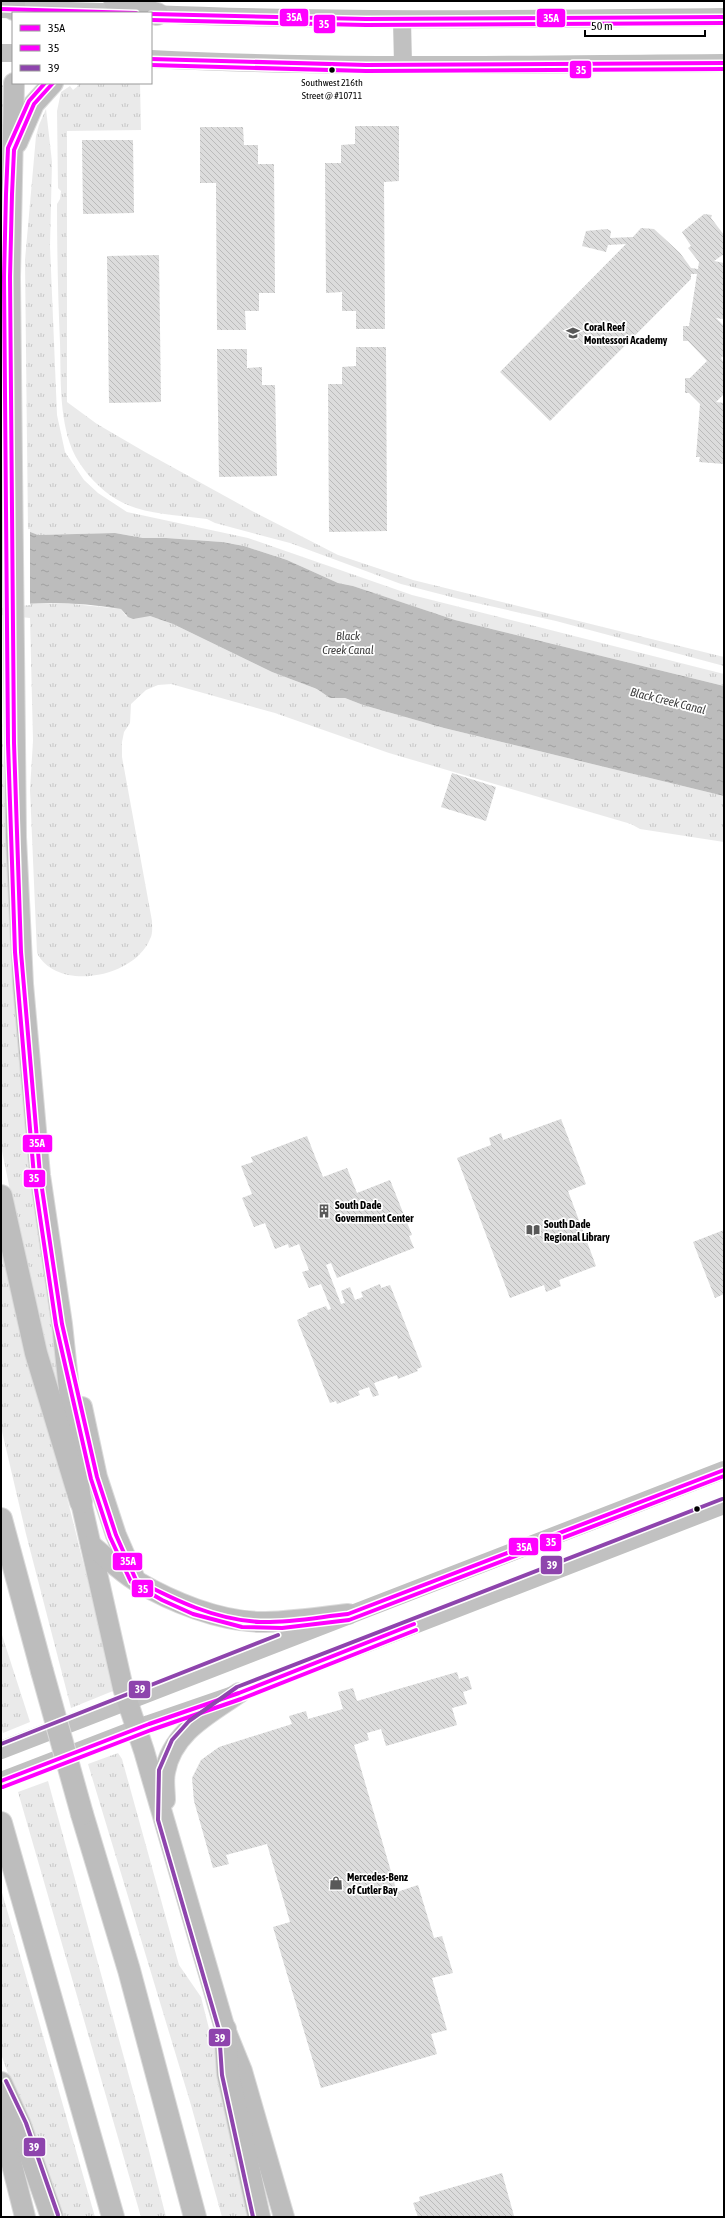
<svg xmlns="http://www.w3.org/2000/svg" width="725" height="2218" font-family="'Asap Condensed',sans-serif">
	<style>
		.grass { fill: url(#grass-tufts) }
		.water { fill: url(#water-ripples) }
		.pier { fill: #fff }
		.building { fill: url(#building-back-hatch) }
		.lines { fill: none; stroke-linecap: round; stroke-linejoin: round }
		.primary-casing { stroke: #dbdbdb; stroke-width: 22 }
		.highway-casing { stroke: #dbdbdb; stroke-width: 24 }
		.secondary { stroke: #c1c1c1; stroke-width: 18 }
		.primary { stroke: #bdbdbd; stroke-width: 20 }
		.highway { stroke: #bdbdbd; stroke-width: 22 }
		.highway-bridge-casing { stroke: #dbdbdb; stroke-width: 24; stroke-linecap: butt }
		.highway-bridge { stroke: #bdbdbd; stroke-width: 22 }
		.bus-1-casing { stroke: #fff; stroke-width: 7 }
		.bus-2-casing { stroke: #fff; stroke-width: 7 }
		.bus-3-casing { stroke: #fff; stroke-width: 7 }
		.bus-1 { stroke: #f0f; stroke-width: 4 }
		.bus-2 { stroke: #f0f; stroke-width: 4 }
		.bus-3 { stroke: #8e44ad; stroke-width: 4 }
		.bus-dot { fill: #000; stroke: #fff; stroke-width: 1.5 }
		.labels { text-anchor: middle; stroke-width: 3.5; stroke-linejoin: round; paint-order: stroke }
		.bus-label { font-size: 10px; fill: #000; stroke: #fff }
		.poi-label { font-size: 11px; font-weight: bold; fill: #000; stroke: #fff; text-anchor: start }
		.water-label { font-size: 12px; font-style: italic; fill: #404040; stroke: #fff }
		.line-badge { stroke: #fff; stroke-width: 1.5 }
		.badge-label { font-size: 11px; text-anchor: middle; font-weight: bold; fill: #fff }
	</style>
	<defs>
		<pattern id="grass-tufts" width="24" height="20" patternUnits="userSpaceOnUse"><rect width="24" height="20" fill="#eaeaea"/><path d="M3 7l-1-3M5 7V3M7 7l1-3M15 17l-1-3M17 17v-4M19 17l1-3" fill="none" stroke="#c7c7c7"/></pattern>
		<pattern id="water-ripples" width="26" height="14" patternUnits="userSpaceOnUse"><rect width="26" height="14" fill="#bcbcbc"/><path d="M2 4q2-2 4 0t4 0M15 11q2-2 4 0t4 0" fill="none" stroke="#a0a0a0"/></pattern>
		<pattern id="building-back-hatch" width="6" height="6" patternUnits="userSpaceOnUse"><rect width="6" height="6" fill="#dcdcdc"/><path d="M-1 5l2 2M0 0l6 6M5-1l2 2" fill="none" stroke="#bbb"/></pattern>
	</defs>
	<rect width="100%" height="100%" fill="#fff"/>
	<!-- grass -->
	<g class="grass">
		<path d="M77,83H140L141,130L67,131V402L97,424L145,452L252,511L338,555L413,580L724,657V666L556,621L463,600L401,584L290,543L215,523L207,519C178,515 142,515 116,499C98,488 80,468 72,449C59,416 61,378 60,343C58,297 57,250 57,204L60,199L61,191L58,188L57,111L61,92L70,86L73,90L78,86Z"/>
		<path d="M1,85L4,86L1,227Z"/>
		<path d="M46,109L52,162L50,246L57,415L65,452L84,480L98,493L127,512L248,538L412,595L724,674V686L455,620L353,586L338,583L287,560L244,546L222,542L166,538H143L115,533L38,535L28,531L25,260L36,136L39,125Z"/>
		<path d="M32,603L73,604L121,609L126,616H150L173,624L272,672L317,689L330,698H345L363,705L444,728L724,796V842L640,829L631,824L389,753L275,713L171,684L158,685L146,690L131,704L130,723L124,732L122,742V757L152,921C152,927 153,934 150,939C135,977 58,993 37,953L30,790L33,741L30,618L2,615L1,621V606Z"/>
		<path d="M1,694C6,827 10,960 23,1092C34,1197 49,1301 62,1406L40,1338L1,1146Z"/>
		<path d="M1,1232L96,1614L113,1691L71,1708L26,1534L1,1427Z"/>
		<path d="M1,1632L30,1722L3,1733L1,1726Z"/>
		<path d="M118,1753L122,1759L179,1965L201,1997L227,2100L250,2217H222L191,2105L88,1764Z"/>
		<path d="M48,1781L143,2127L166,2217H141L18,1792Z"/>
		<path d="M1,1889L95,2217H60L1,2054Z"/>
	</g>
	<!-- water -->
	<path class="water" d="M28,531L38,535L115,533L143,538H166L222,542L244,546L287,560L338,583L353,586L455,620L724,686V796L444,728L363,705L345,698H330L317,689L272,672L173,624L150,616L133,619L128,617L121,609C81,602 41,601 1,606V534Z"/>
	<!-- pier -->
	<path class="pier" d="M30,529V605L1,608V532Z"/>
	<!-- building -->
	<g class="building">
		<path d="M355,126H399V181L384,182L385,329H356V311H342V292L326,293L325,163H341V145L355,144Z"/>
		<path d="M200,127H243L244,145H258V164H274L275,293H259V311H245L246,330H217L216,183H200Z"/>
		<path d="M82,140H133L134,213L83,214Z"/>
		<path d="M704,214L712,215L711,218L724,235V254L714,261L724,263L723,319L716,318L724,326V355L721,358L724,363V394L716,402L724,403V464L699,462L700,457H696L700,404L689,393H685V378H690L707,361L688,341H683V326H689L697,274H691V279L550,421L500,372L626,244L608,245L606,252L582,246L586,231L607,229L611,231L610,238L633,237L641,228L654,229L680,253L691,268L698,269L699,262L688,248L691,246L682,232Z"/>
		<path d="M159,255L161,402L109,403L107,256Z"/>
		<path d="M356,347H386L387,531L329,532L328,384H342V367L356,366Z"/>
		<path d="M217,349H247V368L262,367V385H275L277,476L219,477Z"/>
		<path d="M452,773L496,787L486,821L441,807Z"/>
		<path d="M561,1119L586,1184L568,1191L596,1266L559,1280L561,1286L546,1292L544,1285L510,1298L457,1158L491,1145L489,1138L501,1133L503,1140Z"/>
		<path d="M307,1136L323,1177L347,1168L357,1193L390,1180L412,1235L409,1236L414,1248L337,1278L331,1263L326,1265L341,1304L345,1303L341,1291L350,1287L355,1300L363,1297L361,1292L380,1284L381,1288L390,1285L422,1367L417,1369L418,1371L398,1379L397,1375L374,1383L379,1395L373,1397L369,1387L358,1391L360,1395L337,1404L336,1401L330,1403L297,1320L308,1315L307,1313L326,1306L328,1310L331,1309L321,1284L309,1288L302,1272L309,1270L299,1244L289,1248L288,1244L275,1249L265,1223L254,1227L242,1198L252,1194L241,1166L253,1162L251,1157Z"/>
		<path d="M724,1230V1294L715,1298L693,1242Z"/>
		<path d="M457,1672L459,1679L468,1676L472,1689L463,1692L467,1704L452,1708L457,1725L386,1746L381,1729L367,1733L369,1740L354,1745L397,1892L418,1885L434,1938L442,1936L453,1973L432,1978L447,2030L431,2034L437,2054L321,2088L273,1927L290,1922L267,1844L226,1855L229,1864L213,1868L194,1801L192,1778L201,1760L219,1747L292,1724L289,1716L306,1711L308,1719L343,1709L338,1692L353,1688L357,1701Z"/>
		<path d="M502,2173L514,2216L418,2217L413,2203L420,2201L419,2197Z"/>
	</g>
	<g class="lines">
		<!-- primary casing -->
		<g class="primary-casing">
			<g id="primary">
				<path d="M14,83L10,277L16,837L23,984L40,1175L62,1324L81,1502L123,1688L144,1751L225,2029L242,2071L284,2217"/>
				<path d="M17,143L34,104L53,83"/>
				<path d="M82,1407L97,1477L116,1535L135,1579"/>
				<path d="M91,1545C106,1557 120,1571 136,1581C172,1602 218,1621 260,1622C289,1622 319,1617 348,1614"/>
				<path d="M165,1800C165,1791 163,1781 165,1772C172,1732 209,1714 239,1693"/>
				<path d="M1,2121L25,2217"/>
			</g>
		</g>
		<!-- highway casing -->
		<g class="highway-casing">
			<g id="highway">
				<path d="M115,1L157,14"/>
				<path d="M14,9V1"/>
				<path d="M1,1196L36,1353L81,1502"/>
				<path d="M1,1519L42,1671"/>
				<path d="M82,1814L129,1970L195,2217"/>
				<path d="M1,1823L113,2217"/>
				<path d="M225,2029L228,2074L259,2217"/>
				<path d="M1,2083L20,2125L52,2217"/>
			</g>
		</g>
		<!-- secondary -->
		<g class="secondary">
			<path d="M1,9L136,13"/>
			<path d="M151,14C342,22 533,19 724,17"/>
			<path d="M402,20L403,65"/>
			<path d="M1,53H13"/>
			<path d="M151,59C342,69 533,64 724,63"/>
			<path d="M1,1750L724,1470"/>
			<path d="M1,1781L149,1724L239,1693L724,1505"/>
		</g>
		<!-- primary -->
		<use href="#primary" class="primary"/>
		<!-- highway -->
		<use href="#highway" class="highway"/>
		<!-- highway-bridge casing -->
		<g class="highway-bridge-casing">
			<path id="highway-bridge" d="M42,1671L82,1814"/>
		</g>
		<!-- highway-bridge -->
		<use href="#highway-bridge" class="highway-bridge"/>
		<!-- bus-1 casing -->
		<g class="bus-1-casing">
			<g id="bus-1">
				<path d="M1,9L136,13"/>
				<path d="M151,14L366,19L724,17"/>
				<path d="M151,59L366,65L724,63"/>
				<path d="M53,83L34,104L14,150L12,194L10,277L14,743L21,952L40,1175L62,1324L97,1477L116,1535L136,1580C175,1600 215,1620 260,1622C289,1623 319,1617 348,1614L724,1470"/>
				<path d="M1,1781L149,1724L239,1693L414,1624"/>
			</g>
		</g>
		<!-- bus-2 casing -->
		<g class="bus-2-casing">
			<g id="bus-2">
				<path d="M151,20L366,25L724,23"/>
				<path d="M151,65L366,71L724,69"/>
				<path d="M45,83L29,101L8,148L6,194L4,277L8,743L15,952L34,1176L56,1325L91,1479L110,1537L131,1582L162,1600L193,1614L242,1627L282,1628L349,1620L724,1476"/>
				<path d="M3,1787L151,1730L241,1699L416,1630"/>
			</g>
		</g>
		<!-- bus-3 casing -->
		<g class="bus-3-casing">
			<g id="bus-3">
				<path d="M1,1744L278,1635"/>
				<path d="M6,2081L26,2123L58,2215"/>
				<path d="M253,2217L222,2075L219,2030L158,1820L159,1770L172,1740L189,1721L237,1687L722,1499"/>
			</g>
		</g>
		<!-- bus-1 -->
		<use href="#bus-1" class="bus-1"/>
		<!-- bus-2 -->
		<use href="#bus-2" class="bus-2"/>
		<!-- bus-3 -->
		<use href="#bus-3" class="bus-3"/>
	</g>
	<!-- icons -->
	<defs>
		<g id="school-bare" transform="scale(1.08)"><path d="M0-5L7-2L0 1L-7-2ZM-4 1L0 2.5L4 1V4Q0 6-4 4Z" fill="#595959" stroke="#fff" stroke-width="2.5" paint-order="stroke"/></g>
		<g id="building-bare" transform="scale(1.08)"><path d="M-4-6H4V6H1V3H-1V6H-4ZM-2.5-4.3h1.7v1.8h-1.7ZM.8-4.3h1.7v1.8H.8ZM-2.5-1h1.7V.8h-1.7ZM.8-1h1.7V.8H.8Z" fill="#595959" stroke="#fff" stroke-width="2.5" paint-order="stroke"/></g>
		<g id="library-bare" transform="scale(1.08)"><path d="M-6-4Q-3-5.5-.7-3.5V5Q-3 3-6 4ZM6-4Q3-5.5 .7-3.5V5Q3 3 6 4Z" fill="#595959" stroke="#fff" stroke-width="2.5" paint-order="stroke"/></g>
		<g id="shop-bare" transform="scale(1.08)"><path d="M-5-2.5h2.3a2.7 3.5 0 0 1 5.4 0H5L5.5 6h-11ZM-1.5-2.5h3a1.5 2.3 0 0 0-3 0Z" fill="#595959" stroke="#fff" stroke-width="2.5" paint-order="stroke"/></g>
	</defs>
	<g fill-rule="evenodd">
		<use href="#school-bare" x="573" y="333"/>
		<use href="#building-bare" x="324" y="1211"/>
		<use href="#library-bare" x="533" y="1230"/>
		<use href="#shop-bare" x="336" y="1883"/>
	</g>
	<!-- markers -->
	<g class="bus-dot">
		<circle cx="332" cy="70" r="3.5"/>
		<circle cx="697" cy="1509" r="3.5"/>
	</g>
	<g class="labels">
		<!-- bus labels -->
		<g class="bus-label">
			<text x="332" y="86">Southwest 216th<tspan x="332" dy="13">Street @ #10711</tspan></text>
		</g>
		<!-- poi labels -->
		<g class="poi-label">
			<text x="584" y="331">Coral Reef<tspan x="584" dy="13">Montessori Academy</tspan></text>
			<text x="335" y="1209">South Dade<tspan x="335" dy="13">Government Center</tspan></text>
			<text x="544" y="1228">South Dade<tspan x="544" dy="13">Regional Library</tspan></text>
			<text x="347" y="1881">Mercedes-Benz<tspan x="347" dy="13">of Cutler Bay</tspan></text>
		</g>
		<!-- water labels -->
		<g class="water-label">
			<text x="348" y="640">Black<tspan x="348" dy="14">Creek Canal</tspan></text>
			<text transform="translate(668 701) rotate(14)" y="4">Black Creek Canal</text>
		</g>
	</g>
	<g class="line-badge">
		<rect x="279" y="8" width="30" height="19" rx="4" fill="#f0f"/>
		<rect x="536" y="8" width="30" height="20" rx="4" fill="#f0f"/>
		<rect x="313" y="14" width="23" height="20" rx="4" fill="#f0f"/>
		<rect x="569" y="60" width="23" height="19" rx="4" fill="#f0f"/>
		<rect x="22" y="1134" width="31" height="19" rx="4" fill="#f0f"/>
		<rect x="23" y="1169" width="23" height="19" rx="4" fill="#f0f"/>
		<rect x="539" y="1533" width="23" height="19" rx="4" fill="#f0f"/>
		<rect x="508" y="1537" width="31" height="19" rx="4" fill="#f0f"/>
		<rect x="112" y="1552" width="31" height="19" rx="4" fill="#f0f"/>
		<rect x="540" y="1555" width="23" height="20" rx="4" fill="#8e44ad"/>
		<rect x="131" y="1579" width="23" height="19" rx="4" fill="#f0f"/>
		<rect x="128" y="1680" width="23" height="19" rx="4" fill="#8e44ad"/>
		<rect x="208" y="2028" width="23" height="19" rx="4" fill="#8e44ad"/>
		<rect x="23" y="2137" width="23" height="20" rx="4" fill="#8e44ad"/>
	</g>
	<g class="badge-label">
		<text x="294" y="21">35A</text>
		<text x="551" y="22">35A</text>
		<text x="324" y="28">35</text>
		<text x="581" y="74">35</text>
		<text x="37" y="1147">35A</text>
		<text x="34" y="1182">35</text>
		<text x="551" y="1546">35</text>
		<text x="524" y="1551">35A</text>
		<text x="128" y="1565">35A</text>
		<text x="552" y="1569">39</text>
		<text x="143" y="1593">35</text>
		<text x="140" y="1693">39</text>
		<text x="220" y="2042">39</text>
		<text x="34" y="2151">39</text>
	</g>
	<!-- border -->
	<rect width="725" height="2218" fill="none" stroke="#000000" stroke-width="4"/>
	<!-- legend -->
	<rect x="12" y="12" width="140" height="72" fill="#ffffff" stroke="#999999"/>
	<rect x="20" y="25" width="20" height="6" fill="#ff00ff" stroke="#999999"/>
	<text x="48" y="32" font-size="12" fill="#000000">35A</text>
	<rect x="20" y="45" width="20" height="6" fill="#ff00ff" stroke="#999999"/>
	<text x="48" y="52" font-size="12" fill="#000000">35</text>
	<rect x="20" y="65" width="20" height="6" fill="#8e44ad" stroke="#999999"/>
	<text x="48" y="72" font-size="12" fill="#000000">39</text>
	<!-- scale -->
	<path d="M585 30v6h120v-6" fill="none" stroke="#000000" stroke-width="2"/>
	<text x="591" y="30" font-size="12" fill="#000000" stroke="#ffffff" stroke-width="3" paint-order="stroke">50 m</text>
</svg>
